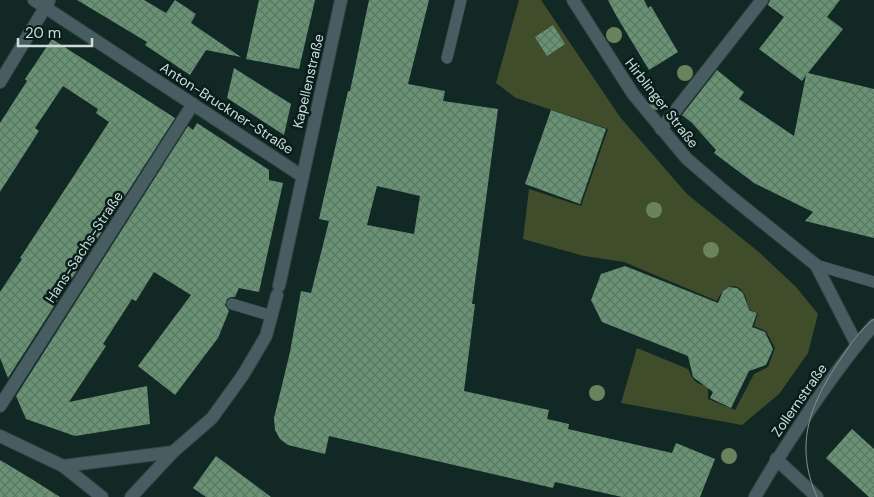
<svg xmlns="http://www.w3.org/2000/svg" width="874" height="497" font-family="'DM Sans',sans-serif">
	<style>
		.green { fill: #404d2a }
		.building { fill: url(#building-cross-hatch); fill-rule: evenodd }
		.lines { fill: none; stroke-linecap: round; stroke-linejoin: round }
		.service-casing { stroke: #304542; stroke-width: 12 }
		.minor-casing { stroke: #304542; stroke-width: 14 }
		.tertiary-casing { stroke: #304542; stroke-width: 14 }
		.service { stroke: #475d61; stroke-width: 11 }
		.minor { stroke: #475d61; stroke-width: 12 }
		.tertiary { stroke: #475d61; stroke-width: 12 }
		.tram { stroke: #819290; stroke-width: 1 }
		.tree { fill: #6b835d }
		.labels { text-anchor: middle; stroke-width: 5; stroke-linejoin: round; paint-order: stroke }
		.street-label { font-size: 14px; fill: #cedbd9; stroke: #081e1b }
	</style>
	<defs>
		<pattern id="building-cross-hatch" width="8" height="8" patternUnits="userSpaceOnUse" patternTransform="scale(1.25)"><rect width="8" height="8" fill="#6a9376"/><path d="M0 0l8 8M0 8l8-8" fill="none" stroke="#5b7763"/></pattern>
	</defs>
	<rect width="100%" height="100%" fill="#122825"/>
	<!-- green -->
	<path class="green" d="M519,0H541L620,117L687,194L760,253L796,287L818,314L808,353L779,394L742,425L621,403L637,348L688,369C693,380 695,384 708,386V399L735,410L754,374L768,367L775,348L766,331L754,326L758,313L744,307L747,301C741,280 725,282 717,301L624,262L584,256L523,239L529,189L581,206L608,129L516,98L496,83Z"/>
	<!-- building -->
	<g class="building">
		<path d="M77,0H144L166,13L175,0L196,14L191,23L241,57L206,50L190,75L145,45L147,42Z"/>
		<path d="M259,0H315L299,69L246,59Z"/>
		<path d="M369,0H429L408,84L445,91L443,101L498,109L472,304H475L464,391L549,410L547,419L569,424L568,429L672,453L676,443L715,459L700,497H622L555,482L553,488L329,436L325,454L288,445L280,439L275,430L274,418L290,352L301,291L311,293L329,221L319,219L348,91H350ZM377,186L420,196L414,234L367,225Z"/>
		<path d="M608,0H644L648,8L651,6L678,52L649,70L617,17Z"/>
		<path d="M770,0H840L827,17L843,29L808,73L874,89V238L805,221L813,212L754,183L714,153L716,150L692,123L682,115L717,70L744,92L739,99L794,136L806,75L802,81L759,49L784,17L768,5Z"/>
		<path d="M553,25L565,44L547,56L535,37Z"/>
		<path d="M52,39L175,118L8,378L0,358V292L22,259L20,258L109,122L96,113L98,109L63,86L35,128L39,131L0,192V123L27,81L25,79Z"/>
		<path d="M234,68L291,104L284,135L227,98Z"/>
		<path d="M551,110L606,129L580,204L525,184Z"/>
		<path d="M197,123L269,170V180L283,183L259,292L239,288L235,297H231L227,299L225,305L229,311L218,338L175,395L138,366L191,295L154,272L136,301L132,299L103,344L106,346L69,402L147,386L150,424L75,436L26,419L16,396L188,126L193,130Z"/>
		<path d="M625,266L718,303L723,291L729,287L737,288L743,293L749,310L757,313L752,327L765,332L773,349L766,365L749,371L731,408L710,398L713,392L693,377L688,356L602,322L591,300L601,274Z"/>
		<path d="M852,429L874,449V497H869L826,458Z"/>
		<path d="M216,456L271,497H206L193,488Z"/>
		<path d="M0,460L30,478L60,497H0Z"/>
	</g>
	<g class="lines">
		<!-- service casing -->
		<g class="service-casing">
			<g id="service">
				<path d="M447,58L461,0"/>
				<path d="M816,265L874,282"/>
				<path d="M232,304L272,316"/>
			</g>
		</g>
		<!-- minor casing -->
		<g class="minor-casing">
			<g id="minor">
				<path d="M34,0L302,176"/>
				<path d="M573,0L633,94L687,159L729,195L816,265L857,345"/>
				<path d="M0,82L49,1"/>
				<path d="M661,129L762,0"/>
				<path d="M279,286L341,0"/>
				<path d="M0,406L193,104"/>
				<path d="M0,436L63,466L102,497"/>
				<path d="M776,459L817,497"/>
				<path d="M63,466L173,452"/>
				<path d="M131,497L173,452L212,418L243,375L266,336L277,295"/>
			</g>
		</g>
		<!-- tertiary casing -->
		<g class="tertiary-casing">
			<path id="tertiary" d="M755,497C773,465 793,435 813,405C832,378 851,350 874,325"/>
		</g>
		<!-- service -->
		<use href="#service" class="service"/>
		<!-- minor -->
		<use href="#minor" class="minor"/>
		<!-- tertiary -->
		<use href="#tertiary" class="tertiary"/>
		<!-- tram -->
		<path class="tram" d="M817,497C793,443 811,402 842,357C851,343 861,329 874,319"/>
	</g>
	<!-- trees -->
	<g class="tree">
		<circle cx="614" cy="35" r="8"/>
		<circle cx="685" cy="73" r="8"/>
		<circle cx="657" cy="102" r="8"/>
		<circle cx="654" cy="210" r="8"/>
		<circle cx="711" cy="250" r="8"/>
		<circle cx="597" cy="393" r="8"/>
		<circle cx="729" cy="456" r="8"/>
	</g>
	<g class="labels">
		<!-- street labels -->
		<g class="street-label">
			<text transform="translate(308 81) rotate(-77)" y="5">Kapellenstraße</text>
			<text transform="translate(662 103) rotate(52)" y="5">Hirblinger Straße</text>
			<text transform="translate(227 108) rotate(33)" y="5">Anton-Bruckner-Straße</text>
			<text transform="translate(84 247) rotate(-57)" y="5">Hans-Sachs-Straße</text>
			<text transform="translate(799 400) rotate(-55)" y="5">Zollernstraße</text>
		</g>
	</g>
	<!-- scale -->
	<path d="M18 38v8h74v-8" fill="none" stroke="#cedbd9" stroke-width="2.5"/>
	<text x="25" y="38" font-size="15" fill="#cedbd9" stroke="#081e1b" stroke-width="4" paint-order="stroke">20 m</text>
</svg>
